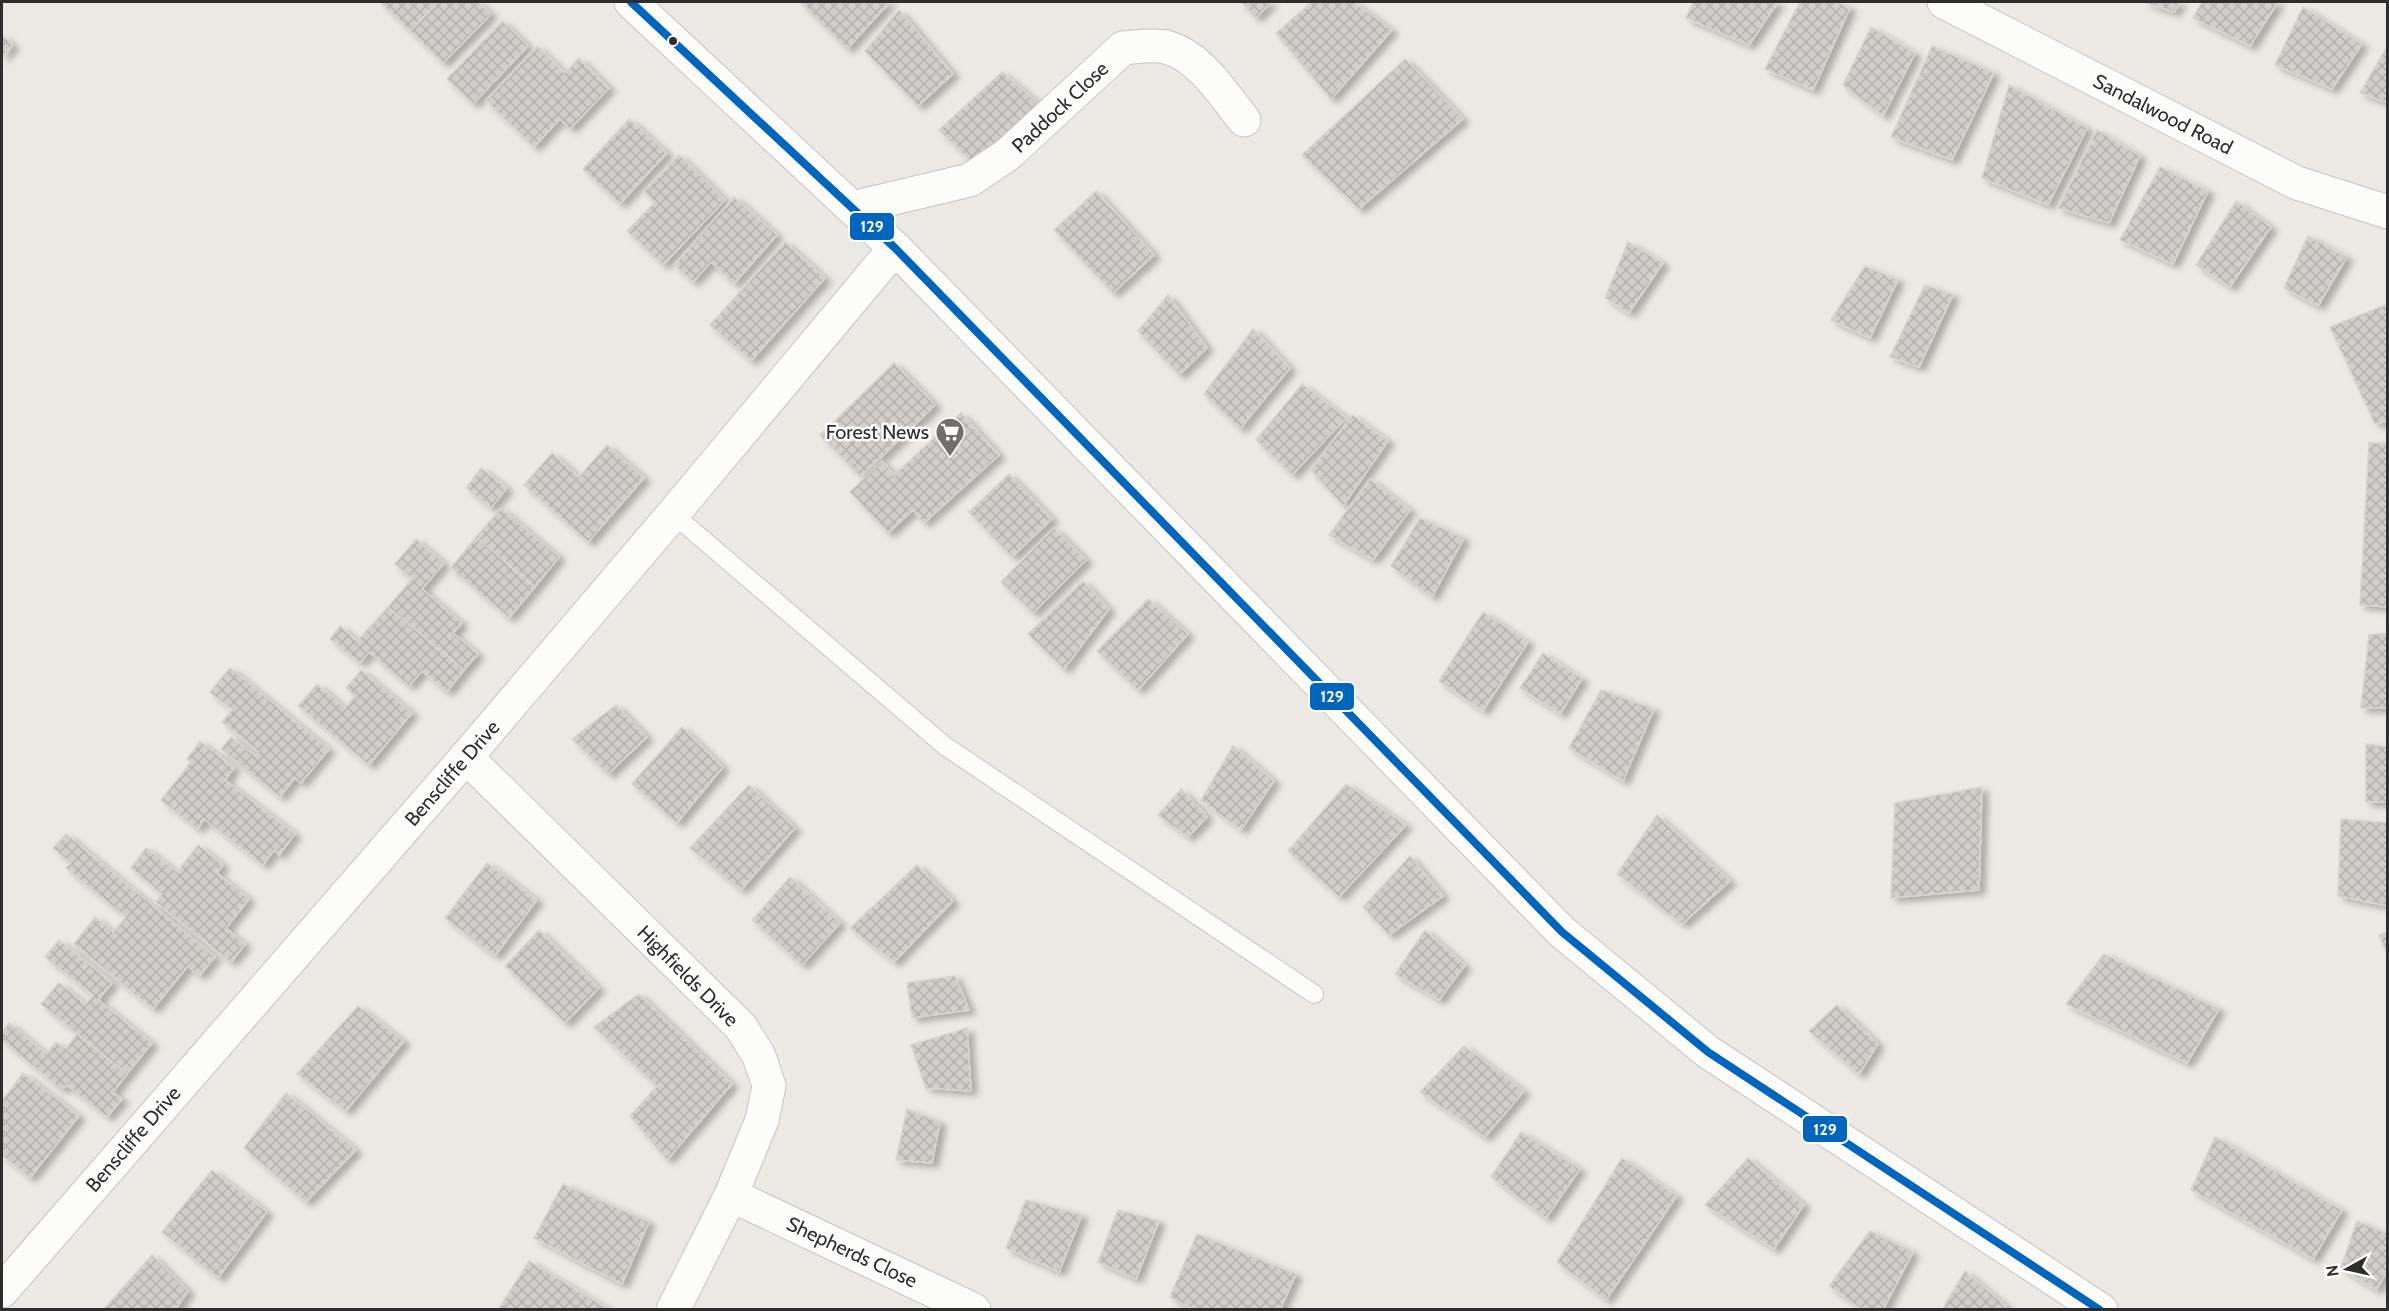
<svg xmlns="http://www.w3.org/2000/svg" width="2389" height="1311" font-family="Cabin,sans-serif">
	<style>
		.building { fill: url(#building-cross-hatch); stroke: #d7d4d0; stroke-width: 1.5; filter: url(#shadow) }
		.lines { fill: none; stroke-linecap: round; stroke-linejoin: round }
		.lane-casing { stroke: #c5c4c5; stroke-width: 20 }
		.street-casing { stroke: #c5c4c5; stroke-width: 35 }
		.secondary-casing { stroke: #c5c4c5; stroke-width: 35 }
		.lane { stroke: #fcfcfb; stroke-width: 18 }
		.street { stroke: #fcfcfb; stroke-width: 33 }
		.secondary { stroke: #fcfcfb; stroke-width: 33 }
		.bus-1-casing { stroke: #fff; stroke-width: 12 }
		.bus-1 { stroke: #0065bd; stroke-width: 8 }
		.bus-dot { fill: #2e2e2e; stroke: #fff; stroke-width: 2 }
		.labels { text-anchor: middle; stroke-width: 5; stroke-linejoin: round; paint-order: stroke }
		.street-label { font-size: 20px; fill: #2e2e2e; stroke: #fff }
		.poi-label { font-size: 20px; fill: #2e2e2e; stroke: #fff; text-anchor: end }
		.line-badge { stroke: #fff; stroke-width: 2 }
		.badge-label { font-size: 16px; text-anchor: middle; font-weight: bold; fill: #fff }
	</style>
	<defs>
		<pattern id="building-cross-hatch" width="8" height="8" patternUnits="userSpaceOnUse" patternTransform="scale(1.5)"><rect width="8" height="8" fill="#d1cecb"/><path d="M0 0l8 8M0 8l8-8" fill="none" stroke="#b4b1af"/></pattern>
		<filter id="shadow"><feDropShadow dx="6" dy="4" stdDeviation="3" flood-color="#0004"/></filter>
	</defs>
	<rect width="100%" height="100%" fill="#ece8e4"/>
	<!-- building -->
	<g class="building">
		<path d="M380,2H438L410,31Z"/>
		<path d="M438,2H478L491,14L443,63L410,31Z"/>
		<path d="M800,2H890L847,49Z"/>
		<path d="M1241,2H1271L1256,18Z"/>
		<path d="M1312,2H1354L1392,30L1331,99L1276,33Z"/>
		<path d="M1693,2H1778L1749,45L1686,18Z"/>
		<path d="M1800,2H1837L1850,8L1813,90L1765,69Z"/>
		<path d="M2143,2H2180L2174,12Z"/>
		<path d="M2202,2H2278L2250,46L2193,18Z"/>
		<path d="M2303,7L2362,44L2332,89L2275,65Z"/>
		<path d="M899,10L953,74L918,106L865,51Z"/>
		<path d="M502,21L528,46L473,104L447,79Z"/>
		<path d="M1871,27L1915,53L1883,116L1843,85Z"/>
		<path d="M2,35L13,45L2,57Z"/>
		<path d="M2388,45V103L2360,93Z"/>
		<path d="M537,46L565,73L579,58L609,88L570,129L560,119L534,147L486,101Z"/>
		<path d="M1932,46L1994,73L1952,160L1891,137Z"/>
		<path d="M1405,59L1463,119L1359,209L1302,155Z"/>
		<path d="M1002,72L1038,103L975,165L939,130Z"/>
		<path d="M2009,85L2087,128L2048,205L1982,178Z"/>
		<path d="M629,119L667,153L620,204L583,169Z"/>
		<path d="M2097,130L2140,156L2109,223L2058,208Z"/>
		<path d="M679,155L725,200L663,265L627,231L655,202L644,191Z"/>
		<path d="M2160,167L2208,191L2173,264L2120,240Z"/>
		<path d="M1096,191L1154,255L1113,293L1054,230Z"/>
		<path d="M734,197L777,235L734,284L711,262L693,282L674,265Z"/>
		<path d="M2236,201L2271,227L2230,287L2196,265Z"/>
		<path d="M2308,236L2347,257L2318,306L2284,288Z"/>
		<path d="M785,242L825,278L751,361L710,325Z"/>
		<path d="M1628,242L1663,263L1629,313L1605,298Z"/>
		<path d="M1865,266L1898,280L1870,338L1831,320Z"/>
		<path d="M1925,285L1953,295L1919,367L1890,357Z"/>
		<path d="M1168,295L1207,348L1179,375L1138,331Z"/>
		<path d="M2388,304V421L2375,424L2330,327Z"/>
		<path d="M1253,329L1290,368L1240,429L1204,394Z"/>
		<path d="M894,363L935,405L861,477L820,435Z"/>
		<path d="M1302,384L1346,418L1292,475L1256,440Z"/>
		<path d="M961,413L999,455L924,523L913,510L888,533L850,492L882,461L894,475Z"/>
		<path d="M1352,415L1388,441L1343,506L1311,470Z"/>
		<path d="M2369,443H2388V607L2360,605Z"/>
		<path d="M607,445L644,478L588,542L524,485L552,453L579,477Z"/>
		<path d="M481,468L507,488L491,508L466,488Z"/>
		<path d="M1009,474L1052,519L1012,557L969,512Z"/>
		<path d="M1370,479L1410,510L1373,560L1329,535Z"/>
		<path d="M501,508L559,557L535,587L476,537Z"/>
		<path d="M1420,518L1464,538L1432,597L1391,566Z"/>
		<path d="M1054,528L1086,560L1033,613L1001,582Z"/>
		<path d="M476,537L535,587L509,618L451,568Z"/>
		<path d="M416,539L444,563L422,589L462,623L453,633L478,654L464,670L388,607L412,579L395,564Z"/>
		<path d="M1083,581L1109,609L1064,669L1028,634Z"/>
		<path d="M1148,599L1188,634L1138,690L1097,651Z"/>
		<path d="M388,607L464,670L447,692L422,671L409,686L369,652L360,663L330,639L340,626L357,641Z"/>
		<path d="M1483,612L1528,642L1483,711L1439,681Z"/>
		<path d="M2388,633V708H2361L2369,635Z"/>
		<path d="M1543,653L1582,679L1560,714L1520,688Z"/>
		<path d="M230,668L329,749L301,783L295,778L280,797L221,749L231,737L256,757L259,752L222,722L232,710L210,692Z"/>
		<path d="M361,670L412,713L369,765L298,706L317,684L345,708L355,696L346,688Z"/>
		<path d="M1601,690L1654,709L1623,781L1569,748Z"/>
		<path d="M616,705L647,737L608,774L572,739Z"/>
		<path d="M682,727L723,767L677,823L632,784Z"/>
		<path d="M200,741L234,768L225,780L295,834L279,855L274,850L263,865L204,819L198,829L161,800L191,762L187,759Z"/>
		<path d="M2366,744L2388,747V802H2366Z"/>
		<path d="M1233,746L1274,781L1241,830L1201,800Z"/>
		<path d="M1346,784L1406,825L1339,897L1288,851Z"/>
		<path d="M749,785L795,828L741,890L690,848Z"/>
		<path d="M1982,787L1979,890L1891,898L1895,803Z"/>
		<path d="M1181,789L1207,817L1188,837L1158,815Z"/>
		<path d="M1657,815L1730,881L1682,924L1617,874Z"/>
		<path d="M2341,819L2388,823V906L2338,896Z"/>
		<path d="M66,834L215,957L199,976L188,966L153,1009L74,944L95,917L113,932L126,917L66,868L71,863L53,848Z"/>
		<path d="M198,845L223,865L217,873L249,899L226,928L245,944L231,962L156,902L162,894L131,868L146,848L177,872Z"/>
		<path d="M1410,856L1443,896L1389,935L1363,907Z"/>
		<path d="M487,863L537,900L495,956L445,918Z"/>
		<path d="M917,865L953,901L894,962L850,928Z"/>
		<path d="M790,877L840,923L802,965L752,920Z"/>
		<path d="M539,930L599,988L565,1023L505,966Z"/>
		<path d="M1425,930L1465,965L1439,1000L1395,974Z"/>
		<path d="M2388,932V955L2379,935Z"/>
		<path d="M59,940L112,983L98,1000L152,1043L127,1074L41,1004L59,983L86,1004L93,995L45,957Z"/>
		<path d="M2104,954L2219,1009L2187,1063L2066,1004Z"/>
		<path d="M955,976L969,1010L912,1018L907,983Z"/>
		<path d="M639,994L732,1084L667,1160L630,1116L657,1086L594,1027Z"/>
		<path d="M1837,1005L1878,1044L1859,1074L1809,1031Z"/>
		<path d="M358,1006L404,1041L346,1111L297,1074Z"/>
		<path d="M9,1023L46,1054L56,1042L66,1049L77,1034L127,1074L113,1092L122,1099L107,1117L67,1085L62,1090L2,1040V1032Z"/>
		<path d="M967,1028L971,1091L926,1088L911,1045Z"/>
		<path d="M1464,1046L1524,1091L1485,1137L1420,1092Z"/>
		<path d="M23,1073L79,1116L30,1178L2,1155V1101Z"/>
		<path d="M286,1093L356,1150L306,1202L244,1148Z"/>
		<path d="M907,1109L940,1122L932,1163L896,1160Z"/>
		<path d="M1521,1132L1580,1169L1546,1218L1491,1177Z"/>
		<path d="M2215,1137L2342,1210L2313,1259L2191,1190Z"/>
		<path d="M1622,1158L1677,1196L1606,1300L1557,1262Z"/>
		<path d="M1748,1158L1804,1205L1774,1249L1705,1205Z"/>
		<path d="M212,1170L267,1212L218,1278L162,1232Z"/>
		<path d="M563,1184L649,1222L622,1284L534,1238Z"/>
		<path d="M1026,1200L1082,1215L1059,1272L1006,1248Z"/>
		<path d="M1118,1210L1159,1221L1136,1279L1098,1262Z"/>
		<path d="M2357,1221L2388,1234V1270L2376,1290L2341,1268Z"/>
		<path d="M1870,1231L1913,1252L1883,1310H1863L1829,1286Z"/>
		<path d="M1197,1234L1296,1274L1280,1310H1194L1170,1297Z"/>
		<path d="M152,1255L188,1291L175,1310H103Z"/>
		<path d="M529,1261L607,1308L606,1310H498Z"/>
		<path d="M1965,1271L2006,1306L2004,1310H1942Z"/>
	</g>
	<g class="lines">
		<!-- lane casing -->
		<g class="lane-casing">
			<path id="lane" d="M673,514L945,746L1314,994"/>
		</g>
		<!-- street casing -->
		<g class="street-casing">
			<g id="street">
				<path d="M1944,2L2297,183L2388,212"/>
				<path d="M852,208L970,180L1007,155L1123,48C1136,47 1153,44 1166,47C1200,56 1223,94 1244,120"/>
				<path d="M466,757L741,1027L759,1056L769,1086L762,1120L731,1195L673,1310"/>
				<path d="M731,1195L974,1310"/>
				<path d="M2,1291L466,757L673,514L895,248"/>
			</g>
		</g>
		<!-- secondary casing -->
		<g class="secondary-casing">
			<path id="secondary" d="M631,2L895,248L1562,932L1708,1052L2101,1310"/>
		</g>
		<!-- lane -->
		<use href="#lane" class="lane"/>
		<!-- street -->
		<use href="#street" class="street"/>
		<!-- secondary -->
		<use href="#secondary" class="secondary"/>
		<!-- bus-1 casing -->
		<g class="bus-1-casing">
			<path id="bus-1" d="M631,2L895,248L1562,932L1708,1052L2100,1310"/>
		</g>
		<!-- bus-1 -->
		<use href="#bus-1" class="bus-1"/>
	</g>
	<!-- icons -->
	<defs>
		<g id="supermarket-pin" transform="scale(1.5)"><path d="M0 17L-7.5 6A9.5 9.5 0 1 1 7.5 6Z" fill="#706f6e" stroke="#fff"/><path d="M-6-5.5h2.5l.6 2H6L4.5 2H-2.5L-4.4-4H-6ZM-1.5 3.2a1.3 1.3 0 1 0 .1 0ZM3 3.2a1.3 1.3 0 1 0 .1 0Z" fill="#fff"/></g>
	</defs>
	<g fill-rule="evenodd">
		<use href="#supermarket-pin" x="950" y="432"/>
	</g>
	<!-- markers -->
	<circle class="bus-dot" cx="673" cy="41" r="5"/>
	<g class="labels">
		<!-- street labels -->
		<g class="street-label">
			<text transform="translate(1060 107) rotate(-43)" y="7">Paddock Close</text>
			<text transform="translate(2163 114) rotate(27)" y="7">Sandalwood Road</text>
			<text transform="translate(452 773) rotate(-49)" y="7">Benscliffe Drive</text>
			<text transform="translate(688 976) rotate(45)" y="7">Highfields Drive</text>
			<text transform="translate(133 1139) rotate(-49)" y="7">Benscliffe Drive</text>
			<text transform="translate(852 1252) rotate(25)" y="7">Shepherds Close</text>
		</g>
		<!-- poi labels -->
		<g class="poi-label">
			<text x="929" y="439">Forest News</text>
		</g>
	</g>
	<g class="line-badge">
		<rect x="849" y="212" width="46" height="29" rx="6" fill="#0065bd"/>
		<rect x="1309" y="682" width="46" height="29" rx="6" fill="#0065bd"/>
		<rect x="1802" y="1115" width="46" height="28" rx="6" fill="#0065bd"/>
	</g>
	<g class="badge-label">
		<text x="872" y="232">129</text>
		<text x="1332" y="702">129</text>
		<text x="1825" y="1135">129</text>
	</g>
	<!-- border -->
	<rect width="2389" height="1311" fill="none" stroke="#2e2e2e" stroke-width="6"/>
	<!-- north arrow -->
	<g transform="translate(2347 1269) rotate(262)" stroke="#ffffff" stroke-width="4.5" paint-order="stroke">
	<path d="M0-4.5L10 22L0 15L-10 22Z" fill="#2e2e2e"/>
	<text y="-9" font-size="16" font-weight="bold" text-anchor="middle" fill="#2e2e2e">N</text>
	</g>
</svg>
